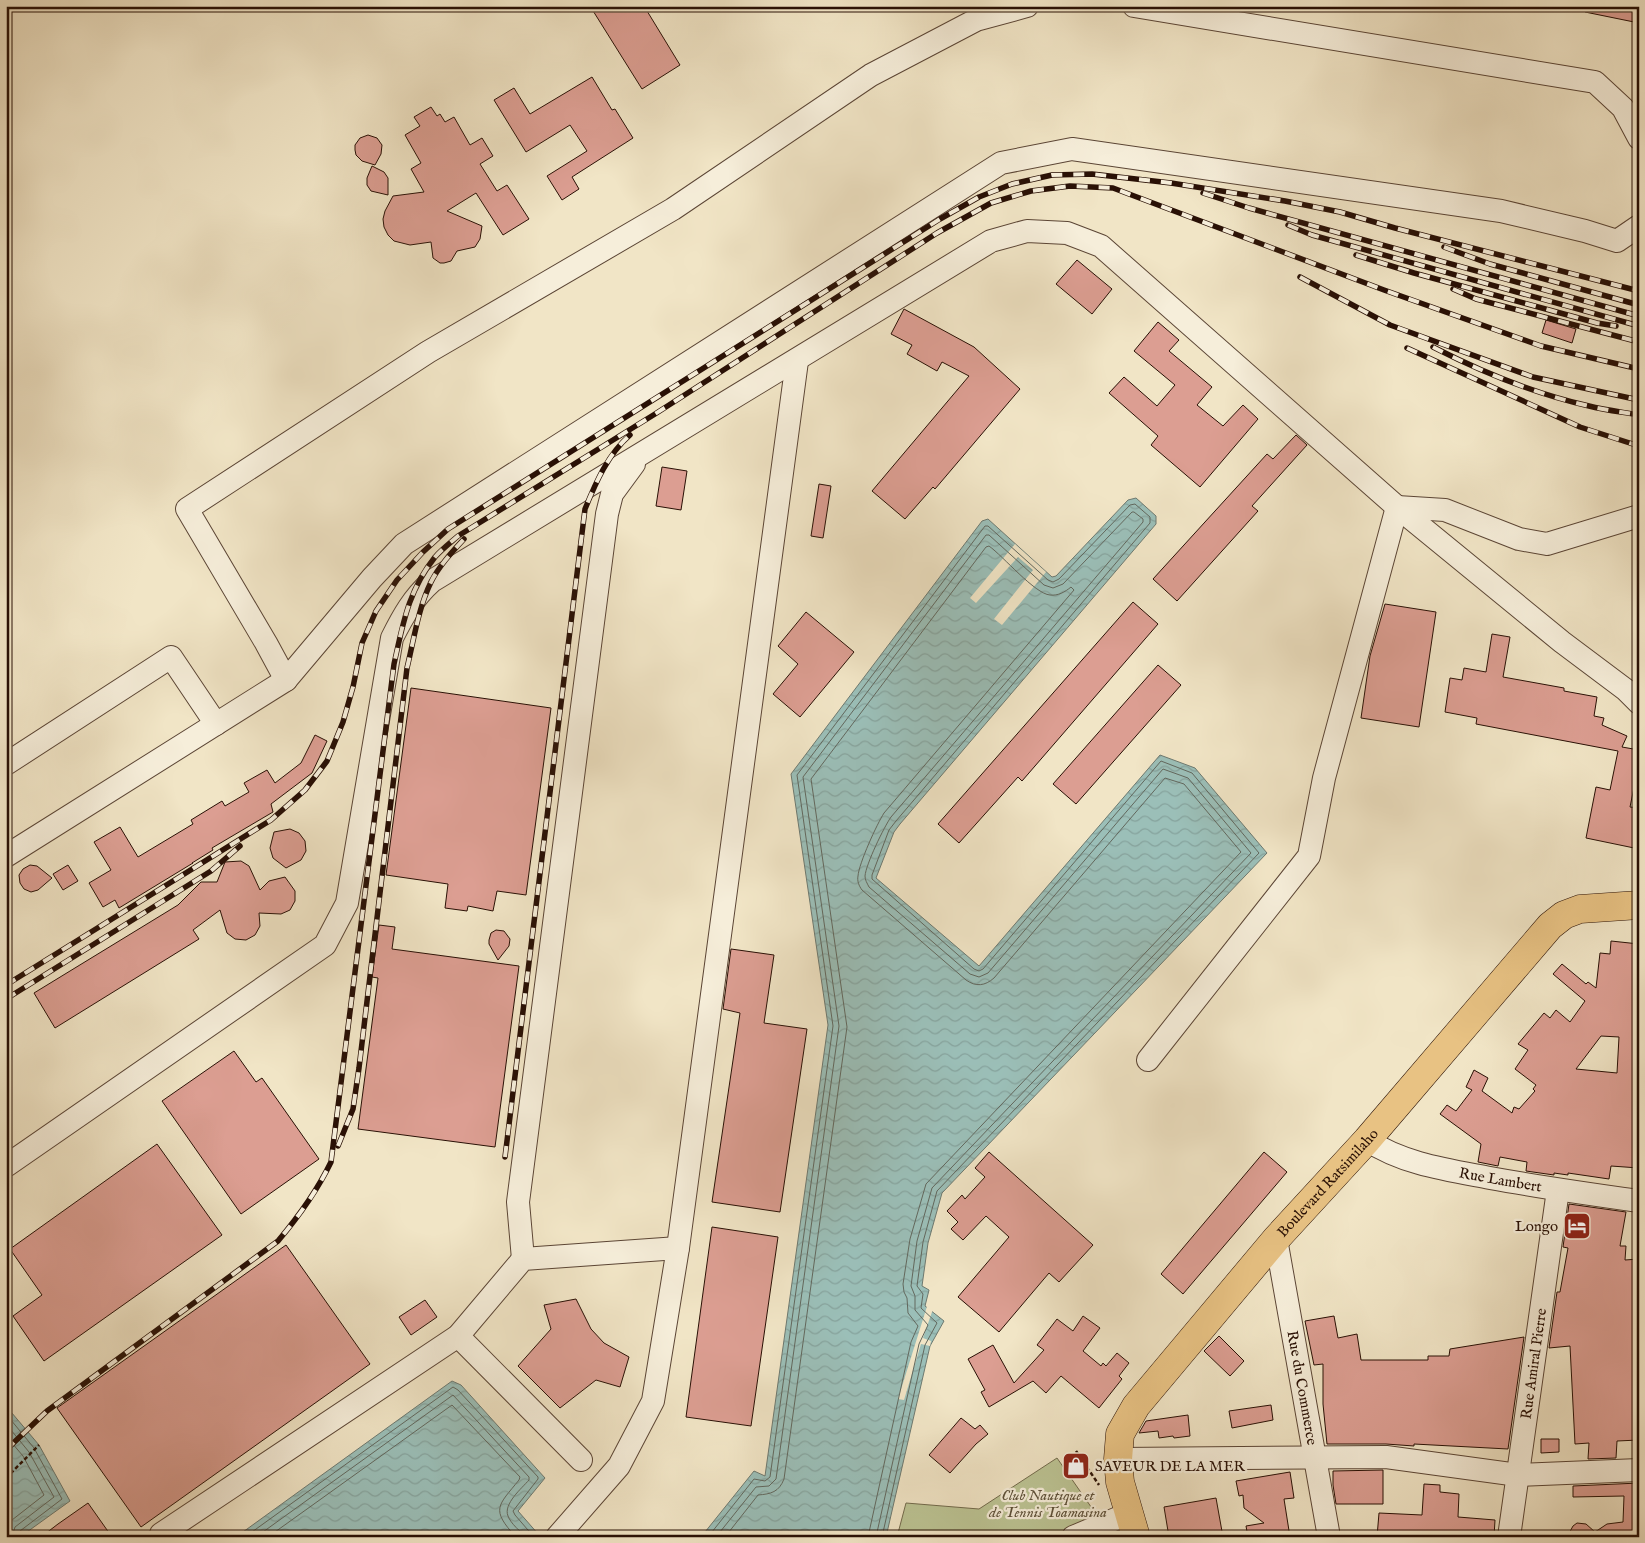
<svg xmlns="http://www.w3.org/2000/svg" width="1645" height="1543" font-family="'IM FELL English',serif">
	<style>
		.park { fill: #bcc494; stroke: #726a4c }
		.water { fill: url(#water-waves); stroke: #6d7970 }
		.pier { fill: #f1e5c6 }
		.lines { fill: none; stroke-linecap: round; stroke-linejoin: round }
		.shore { stroke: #62685e; stroke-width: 1 }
		.building { fill: #dc9e92; stroke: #291005; fill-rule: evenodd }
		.minor-casing { stroke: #5b4535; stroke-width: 24 }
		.major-casing { stroke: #291005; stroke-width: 29 }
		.path { stroke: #291005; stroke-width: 2.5; stroke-dasharray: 4 2.5; stroke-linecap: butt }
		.minor { stroke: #f6eeda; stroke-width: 22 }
		.major { stroke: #e8c283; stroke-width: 28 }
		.rail-casing { stroke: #291005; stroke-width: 5.5 }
		.rail { stroke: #f6eeda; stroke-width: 4; stroke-dasharray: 11; stroke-linecap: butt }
		.labels { text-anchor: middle; stroke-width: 4.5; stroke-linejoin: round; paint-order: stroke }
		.street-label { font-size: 15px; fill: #291005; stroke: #f6eeda }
		.poi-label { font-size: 15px; fill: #291005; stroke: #f6eeda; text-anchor: end }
		.park-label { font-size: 15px; font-style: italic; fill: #5c4f37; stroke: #f6eeda }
	</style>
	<defs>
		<pattern id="water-waves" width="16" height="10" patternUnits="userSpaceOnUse" patternTransform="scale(1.25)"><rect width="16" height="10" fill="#9bbfb8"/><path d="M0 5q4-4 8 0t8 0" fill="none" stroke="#86a39d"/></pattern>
	</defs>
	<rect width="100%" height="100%" fill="#f1e5c6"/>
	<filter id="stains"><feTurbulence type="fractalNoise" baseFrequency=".004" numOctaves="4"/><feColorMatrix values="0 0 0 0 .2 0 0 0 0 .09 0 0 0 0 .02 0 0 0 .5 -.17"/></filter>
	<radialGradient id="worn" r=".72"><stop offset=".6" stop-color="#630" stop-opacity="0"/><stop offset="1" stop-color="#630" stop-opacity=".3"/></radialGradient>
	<!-- park -->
	<path class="park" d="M1057,1458L1096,1514L1108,1537H897L906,1503L979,1509Z"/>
	<!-- water -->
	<g class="water">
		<path d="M1136,498L1156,516V524L900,824L894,832L876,878L979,966L1160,755L1195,768L1267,853L942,1193L928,1243L922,1286L929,1290L925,1306L944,1321L930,1346L886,1537H701L754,1471L765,1476L828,1025L791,774L982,521L988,519L1052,577L1056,576L1128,500Z"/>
		<path d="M452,1381L461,1385L545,1478L518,1511L539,1535L538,1537H236Z"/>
		<path d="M6,1406L39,1445L70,1501L20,1537H6Z"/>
	</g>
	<!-- pier -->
	<g class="pier">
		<path d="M1015,544L1046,572L1002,625L994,619L1033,570L1018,557L976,603L970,598Z"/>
		<path d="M929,1300L928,1305L933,1309L923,1338L931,1341L930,1346L921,1344L904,1400L898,1399Z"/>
	</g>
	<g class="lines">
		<!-- shore -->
		<g class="shore">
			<path d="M6,1414L34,1448L62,1499L20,1531L18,1537"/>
			<path d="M6,1424L29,1452L54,1497L15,1527L12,1537"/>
			<path d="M6,1436L23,1456L44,1495L12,1520L6,1527"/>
			<path d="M245,1537L453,1387L458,1390L538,1477V1479L513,1511L515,1515L534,1537"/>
			<path d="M256,1537L453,1395L529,1477V1480C522,1488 503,1504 508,1516C511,1524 520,1531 526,1537"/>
			<path d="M268,1537L452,1405L520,1477L519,1480C498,1506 490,1509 516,1537"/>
			<path d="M708,1537L754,1479L765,1481L770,1477L833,1026L797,775L985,526H988L1048,580L1053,582L1059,579L1130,505L1135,504L1150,517V523L896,821L889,830L872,875V879L974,969L979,971L983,969L1161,761L1192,773L1259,853L937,1191L923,1242L917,1286L923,1294L921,1308L937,1323L925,1345L882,1537"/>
			<path d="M716,1537L756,1487L769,1486L776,1479L839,1026L803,777L986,535H989L1044,585L1053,588L1063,584L1132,512H1134L1143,519V522L891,817C884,827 866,864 865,876C865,880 867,883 869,887L970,974L979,977L988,973L1163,769L1188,778L1251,853L932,1188L917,1241L911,1286L915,1296V1310L928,1325L919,1344L876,1537"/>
			<path d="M725,1537L758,1495C771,1494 779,1492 784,1479L847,1027L811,779L986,547L989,546C1003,556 1035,594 1050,595C1058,596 1065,592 1071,587L1074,590L884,813C877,824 859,863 858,876C857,881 859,886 862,890L966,980C976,987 985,986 994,978L1165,778L1184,784L1241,852L926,1184L910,1239L903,1284L904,1292L907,1298L908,1313L918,1326L911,1342L868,1537"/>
		</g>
	</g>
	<!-- building -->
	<g class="building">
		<path d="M590,6H644L680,65L642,89Z"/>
		<path d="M1586,6H1639V23L1585,12Z"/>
		<path d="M592,77L612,110L615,109L633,138L572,177L579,189L562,200L547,176L587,151L570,125L526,152L494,100L514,88L530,114Z"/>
		<path d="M431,107L437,116L440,114L445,122L454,117L470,145L482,138L493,156L480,164L497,191L507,185L529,219L503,235L476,193L447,211L482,226L480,239L475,247L457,251L451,261L444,263H440L433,258L431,242L410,245L394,241L388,235L384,227L383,219L385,211L393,196L424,192L411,169L421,163L405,135L420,126L414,117Z"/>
		<path d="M368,135L377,138L382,145L381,154L375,165L362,161L356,155L355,150V145L360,138Z"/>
		<path d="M372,166L384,172L388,178V195L371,191L367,185V178Z"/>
		<path d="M1077,260L1112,289L1092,314L1056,284Z"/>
		<path d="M904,309L974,347L1020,389L935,489L933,487L905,519L872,491L969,376L942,362L937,371L907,354L912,345L891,334Z"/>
		<path d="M1546,320L1576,329L1572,343L1542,333Z"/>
		<path d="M1158,322L1179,340L1169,351L1212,387L1197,405L1223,426L1243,405L1258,419L1200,487L1151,445L1158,436L1109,393L1124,377L1157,406L1175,385L1134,351Z"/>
		<path d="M1296,435L1307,445L1252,506L1258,511L1177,601L1153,579L1267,454L1273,459Z"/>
		<path d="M662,467L687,471L681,510L656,506Z"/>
		<path d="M819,484L831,486L823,538L811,536Z"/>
		<path d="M1133,602L1158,624L1022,781L1018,777L959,843L938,824Z"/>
		<path d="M1385,604L1436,612L1419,727L1361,718L1370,656Z"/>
		<path d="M806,612L854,652L800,717L773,694L798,664L778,646Z"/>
		<path d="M1492,634L1510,637L1503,677L1564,688V691L1597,697L1594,716L1604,718L1602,725L1627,736L1622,747L1639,750V773H1637L1630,807L1639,808V849L1586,838L1596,787L1610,790L1618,751L1476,724L1477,718L1445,712L1450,678L1462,680L1464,668L1486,672Z"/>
		<path d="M1158,665L1181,685L1076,804L1053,784Z"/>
		<path d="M411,688L551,708L526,895L497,891L493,911L468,906L467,911L445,908L448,884L386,875Z"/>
		<path d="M315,735L327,741L312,773L271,804L273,812L212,848L213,850L192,863H193L119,908L115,900L103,907L89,883L111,870L94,842L120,827L138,857L193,824L191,820L222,801L225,806L249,792L244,783L267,770L275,783L301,763Z"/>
		<path d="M290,829L299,833L305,841L306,851L301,860L286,868L273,858L270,848L274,832Z"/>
		<path d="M241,861L249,866L260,890L269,881L285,877L295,891V901L290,910L281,914L259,913L260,926L255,935L246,940L235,939L227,933L220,910L193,930L199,939L55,1028L34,993L178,905L201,882H217L225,862Z"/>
		<path d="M30,865L37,866L52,878L38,890L31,892L24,889L20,883L19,875L23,869Z"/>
		<path d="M68,865L78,881L63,890L53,874Z"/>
		<path d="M379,925L395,927L392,949L519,966L495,1147L358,1129L378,978L372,977Z"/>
		<path d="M496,930L504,931L510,939L509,946L498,960L489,944V940L491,933Z"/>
		<path d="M1611,941L1639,944V1168L1611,1166L1609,1179L1568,1173V1175L1554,1173V1175L1526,1171L1527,1162L1500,1157L1498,1166L1478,1162L1481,1144L1440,1114L1447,1105L1456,1111L1472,1090L1466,1087L1474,1070L1488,1078L1482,1091L1512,1113L1514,1107L1519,1109L1535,1091L1533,1089L1536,1085L1515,1069L1528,1050L1518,1044L1544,1013L1550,1018L1556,1010L1570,1022L1585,1001L1553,974L1562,964L1586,984L1588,982L1596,988L1600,953L1610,954ZM1601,1036L1619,1037L1617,1073L1576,1069Z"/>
		<path d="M731,949L774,955L764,1023L807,1029L780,1212L712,1202L740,1013L723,1009Z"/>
		<path d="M234,1051L256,1082L262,1078L319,1159L241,1214L162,1101Z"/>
		<path d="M157,1144L222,1235L44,1361L13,1316L42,1295L10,1249Z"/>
		<path d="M989,1152L1093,1245L1059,1282L1049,1273L999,1332L958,1297L1009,1237L986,1216L963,1240L951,1229L958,1222L947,1211L962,1195L965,1199L985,1177L975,1168Z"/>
		<path d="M1264,1152L1287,1172L1183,1294L1161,1274Z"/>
		<path d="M1569,1204L1626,1212L1620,1246H1626L1625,1260L1639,1259V1440L1617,1441L1616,1458L1588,1459L1589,1443L1575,1444L1570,1346L1549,1348L1557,1292H1560L1568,1248L1563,1247Z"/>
		<path d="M712,1227L778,1237L751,1426L686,1417Z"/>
		<path d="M286,1245L370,1364L141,1527L57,1408Z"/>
		<path d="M576,1299L591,1329L604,1343L629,1357L620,1387L596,1380L560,1408L518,1366L551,1329L544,1305Z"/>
		<path d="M425,1300L437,1317L411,1335L399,1317Z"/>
		<path d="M1083,1316L1100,1328L1083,1351L1101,1366L1103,1363L1106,1366L1117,1353L1129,1363L1119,1376L1122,1379L1099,1408L1061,1376L1046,1393L1033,1381L989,1407L981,1392L985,1390L968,1359L993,1345L1014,1383L1044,1350L1037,1345L1057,1319L1073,1331Z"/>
		<path d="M1334,1316L1338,1338L1357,1334L1361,1360H1428V1356H1449L1450,1349L1524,1337L1508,1449L1414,1444V1446L1386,1444H1327L1323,1404V1364L1314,1365L1305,1321Z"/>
		<path d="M1219,1336L1244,1361L1230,1376L1204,1351Z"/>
		<path d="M1271,1405L1273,1420L1232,1428L1229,1411Z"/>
		<path d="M1188,1415L1190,1436L1174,1438L1173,1436L1159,1438L1158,1431L1139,1433L1146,1421Z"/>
		<path d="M961,1418L975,1429L980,1425L988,1434L976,1444L950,1473L929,1455Z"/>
		<path d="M1541,1439H1559V1452L1541,1453Z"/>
		<path d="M1383,1470V1504H1336L1333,1485V1471Z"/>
		<path d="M1290,1472L1294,1498L1284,1499L1290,1537H1248L1246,1526L1264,1523L1244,1508L1243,1495L1239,1496L1236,1481Z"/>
		<path d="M1639,1483V1537H1567L1573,1526L1577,1523L1586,1524L1595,1532L1607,1524L1623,1522L1624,1496L1573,1497V1486Z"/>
		<path d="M1424,1484L1440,1485V1492L1459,1494L1458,1517L1495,1520L1494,1537H1377L1379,1513L1422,1515Z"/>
		<path d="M1216,1498L1223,1537H1169L1164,1507Z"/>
		<path d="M88,1503L112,1537H41L58,1524Z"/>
	</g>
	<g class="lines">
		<!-- minor casing -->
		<g class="minor-casing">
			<g id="minor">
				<path d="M1134,6L1595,82L1623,108L1639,138"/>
				<path d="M286,680L266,643L187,509L428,352L673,209L871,75L976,20L1027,6"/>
				<path d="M6,764L171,657L216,724"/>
				<path d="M6,856L286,680L372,578L404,544L1001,163L1072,149L1501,211L1585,231L1617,241L1639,226"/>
				<path d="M1148,1060L1309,856L1324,778L1397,507L1445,510L1519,539L1547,544L1639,516"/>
				<path id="s1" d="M1367,1140C1403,1164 1448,1170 1490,1178C1540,1187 1589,1194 1639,1201"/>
				<path d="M6,1166L325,945L347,903L392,638C403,616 413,598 432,581L991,241L1027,231L1067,233L1101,246L1397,507L1562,642L1626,690L1639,703"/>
				<path id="s2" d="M1276,1239L1329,1537"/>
				<path d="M523,1259L518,1202L607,514L612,494L634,464"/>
				<path d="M458,1336L581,1460"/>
				<path d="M1118,1459L1386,1457L1518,1475L1639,1470"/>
				<path d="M161,1534L458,1336L523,1259L678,1248"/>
				<path d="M557,1537L619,1466L653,1401L678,1248L797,361"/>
				<path d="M1073,1537L1130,1513"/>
				<path id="s3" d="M1509,1537L1558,1190"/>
			</g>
		</g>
		<!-- major casing -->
		<g class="major-casing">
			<g id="major">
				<path id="s4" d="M1136,1537L1120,1482L1118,1459L1120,1434L1136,1406L1276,1239L1367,1140L1550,926L1564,915L1580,909L1639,905"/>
			</g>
		</g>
		<!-- path -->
		<g class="path">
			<path d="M1076,1451L1099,1485"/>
			<path d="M6,1478L39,1445"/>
		</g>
		<!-- minor -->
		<use href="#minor" class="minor"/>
		<!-- major -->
		<use href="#major" class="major"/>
		<!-- rail casing -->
		<g class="rail-casing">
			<g id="rail">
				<path d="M1203,193L1249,208L1639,316"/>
				<path d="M1288,225L1312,235L1639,326"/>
				<path d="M1444,247L1490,264L1639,305"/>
				<path d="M1356,255L1414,273L1597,323L1616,326"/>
				<path d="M1300,277L1390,325L1533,377L1639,400"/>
				<path d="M1453,289L1476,299L1639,342"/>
				<path d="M1433,347C1482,372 1535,394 1589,406C1605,410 1622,412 1639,415"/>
				<path d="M1407,348L1580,427L1639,446"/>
				<path d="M6,985L271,820L305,790L327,761L343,722L353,687L362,643L376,611L397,580L423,552L448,529L940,219L979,197L1012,184L1052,175L1092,174L1171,183L1285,201L1340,212L1395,228L1639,291"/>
				<path d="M6,999L211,871L240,846"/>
				<path d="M338,1146L353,1109L359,1068L407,668C414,639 418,609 431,582C439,566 452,552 464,539"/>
				<path d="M505,1157L585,509C596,482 608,454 630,435"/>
				<path d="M6,1450L47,1411L278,1241C299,1216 317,1191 331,1162L394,664C403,624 408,591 435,557C442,549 450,543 458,536L655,414L937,233L991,203L1031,191L1070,186L1113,188L1384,290L1541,346L1639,369"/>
			</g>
		</g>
		<!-- rail -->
		<use href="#rail" class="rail"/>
	</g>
	<!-- icons -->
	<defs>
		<g id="hotel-square" transform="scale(1.4375)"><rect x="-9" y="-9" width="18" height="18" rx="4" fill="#8f2418" stroke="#f6eeda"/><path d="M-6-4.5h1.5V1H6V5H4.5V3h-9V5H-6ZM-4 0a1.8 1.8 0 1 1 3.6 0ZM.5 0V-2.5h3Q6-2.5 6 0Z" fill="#fff"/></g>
		<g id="shop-square" transform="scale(1.4375)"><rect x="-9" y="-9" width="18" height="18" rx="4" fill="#8f2418" stroke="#f6eeda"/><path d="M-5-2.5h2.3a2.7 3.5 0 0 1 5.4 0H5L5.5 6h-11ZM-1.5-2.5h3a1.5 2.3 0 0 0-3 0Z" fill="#fff"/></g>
	</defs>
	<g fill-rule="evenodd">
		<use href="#hotel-square" x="1577" y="1226"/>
		<use href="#shop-square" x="1076" y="1466"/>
	</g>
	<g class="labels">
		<!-- street labels -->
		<g class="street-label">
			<text dy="5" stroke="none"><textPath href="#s1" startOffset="140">Rue Lambert</textPath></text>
			<text dy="5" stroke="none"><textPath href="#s4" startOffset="432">Boulevard Ratsimilaho</textPath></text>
			<text dy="5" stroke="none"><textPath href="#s3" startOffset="175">Rue Amiral Pierre</textPath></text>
			<text dy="5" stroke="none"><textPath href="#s2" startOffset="151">Rue du Commerce</textPath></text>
		</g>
		<!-- poi labels -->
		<g class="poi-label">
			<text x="1558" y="1231">Longo</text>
			<text x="1095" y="1471" text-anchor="start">SAVEUR DE LA MER</text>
		</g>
		<!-- park labels -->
		<g class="park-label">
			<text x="1048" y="1500">Club Nautique et<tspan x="1048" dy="17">de Tennis Toamasina</tspan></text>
		</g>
	</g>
	<!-- margin -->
	<rect width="1645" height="1543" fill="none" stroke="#f1e5c6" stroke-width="25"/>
	<rect x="8" y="8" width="1630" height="1528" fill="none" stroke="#291005" stroke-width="2.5"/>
	<rect x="12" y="12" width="1620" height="1518" fill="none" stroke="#291005"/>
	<rect width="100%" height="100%" filter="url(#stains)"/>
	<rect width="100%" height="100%" fill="url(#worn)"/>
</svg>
